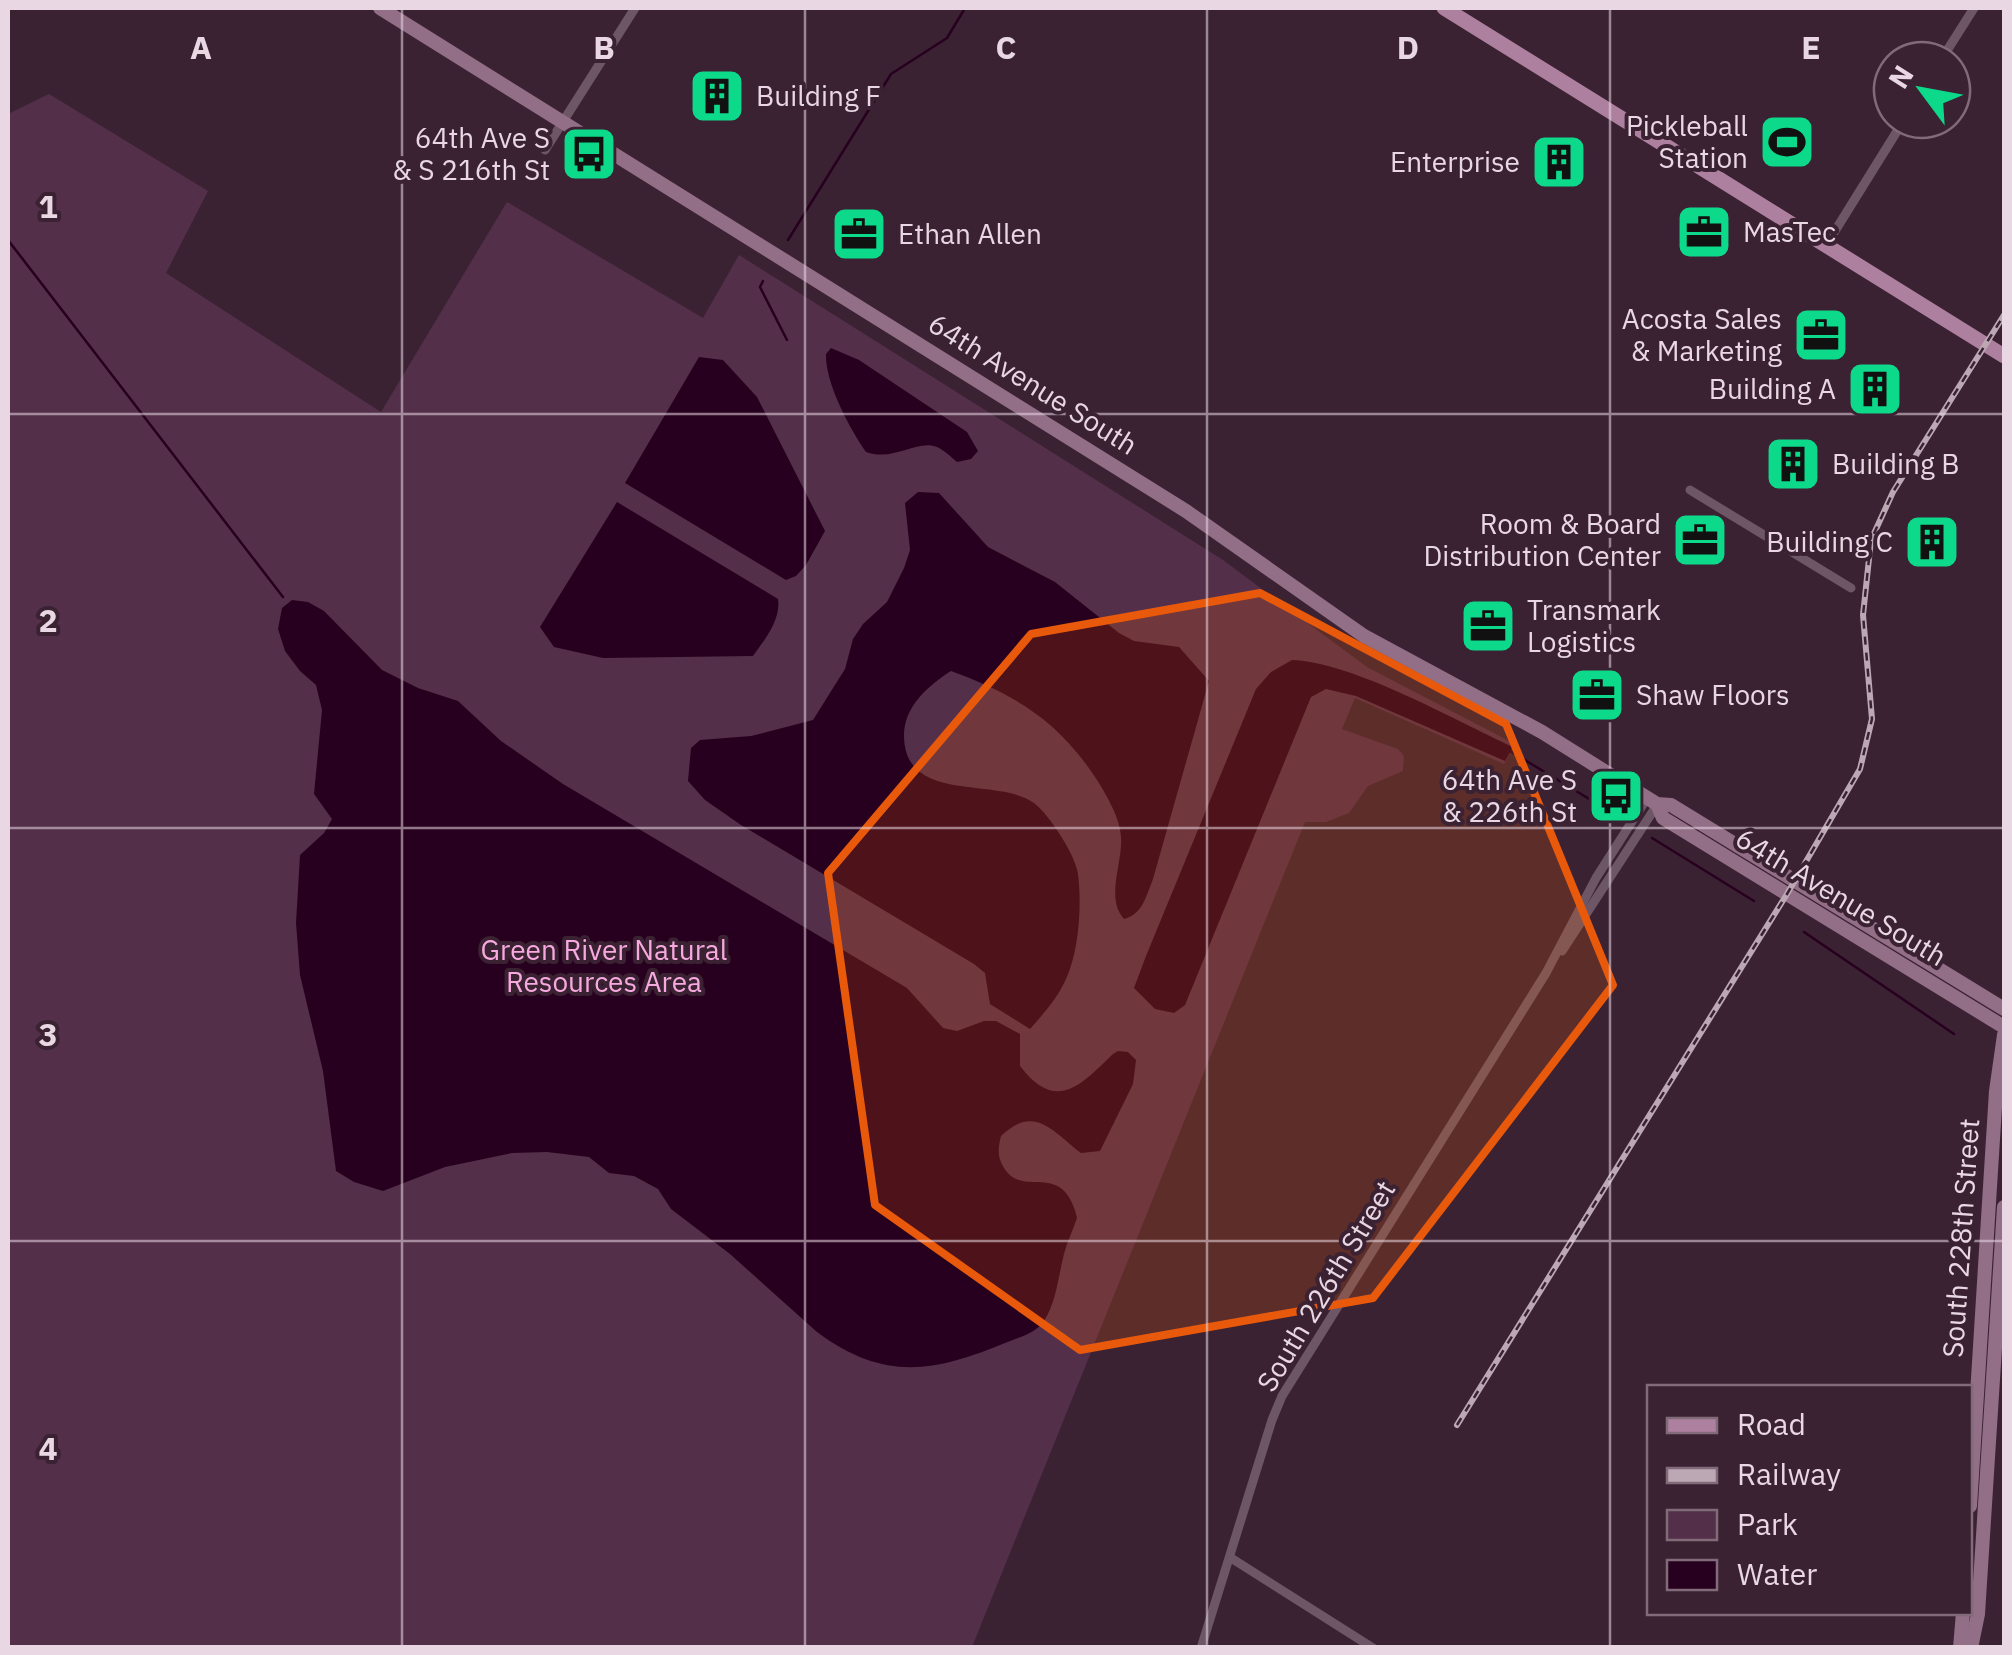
<svg xmlns="http://www.w3.org/2000/svg" width="2012" height="1655" font-family="'IBM Plex Sans',sans-serif">
	<style>
		.green { fill: #532f49 }
		.water { fill: #28001f }
		.lines { fill: none; stroke-linecap: round; stroke-linejoin: round }
		.stream { stroke: #28001f; stroke-width: 2.5 }
		.street { stroke: #6d5766; stroke-width: 9 }
		.secondary { stroke: #926e87; stroke-width: 14 }
		.primary { stroke: #ae80a0; stroke-width: 15 }
		.rail-casing { stroke: #bba8b4; stroke-width: 6 }
		.rail { stroke: #3b2233; stroke-width: 2.5; stroke-dasharray: 8; stroke-linecap: butt }
		.marked { fill: #e8590c; fill-opacity: 0.2; stroke: #e8590c; stroke-width: 8; stroke-linejoin: round }
		.grid { fill: none; stroke: #e9d8e3; stroke-width: 2.5; stroke-opacity: 0.55 }
		.labels { text-anchor: middle; stroke-width: 8; stroke-linejoin: round; paint-order: stroke }
		.poi-label { font-size: 28px; fill: #e9d8e3; stroke: #3b2233; text-anchor: end }
		.street-label { font-size: 28px; fill: #e9d8e3; stroke: #3b2233 }
		.park-label { font-size: 28px; fill: #f7a9df; stroke: #3b2233 }
		.grid-label { font-size: 32px; text-anchor: middle; font-weight: bold; fill: #e9d8e3; stroke: #3b2233; stroke-width: 8; stroke-linejoin: round; paint-order: stroke }
	</style>
	<rect width="100%" height="100%" fill="#3b2233"/>
	<!-- green -->
	<path class="green" d="M49,94L208,191L166,273L381,412L507,202L703,318L739,255L1223,560L1367,667L1515,744L1504,764L1355,698L1342,729L1398,749L1404,756L1403,771L1368,786L1349,813L1326,822H1305L972,1647L8,1648V114Z"/>
	<!-- water -->
	<g class="water">
		<path d="M831,348L859,360L967,432L978,451L971,459L957,462C951,457 944,450 937,447C916,439 895,462 866,452C850,429 825,383 826,354Z"/>
		<path d="M699,357L723,360L757,397L825,531L806,565L796,576L786,580L625,483Z"/>
		<path d="M918,492L939,493L988,547L1055,582L1119,633L1134,641L1179,647L1209,681L1153,879C1146,896 1143,914 1124,919C1105,898 1123,863 1121,837C1120,818 1107,796 1097,780C1059,721 1016,695 951,671C928,686 904,706 904,736C905,805 997,776 1034,803C1049,814 1076,856 1078,874C1082,905 1079,951 1066,979C1057,999 1044,1013 1030,1029L990,1004L985,973L974,964L741,825L705,800L688,781L691,748L700,740L751,736L813,720L845,669L853,639L863,624L887,602L904,568L910,550L905,503Z"/>
		<path d="M617,502L778,599C781,620 765,639 753,656L603,658L554,647L540,627Z"/>
		<path d="M292,600L308,602L324,611L382,670L418,688L458,701L501,741L563,784L907,988L943,1028L957,1031L984,1021H996L1020,1034V1066C1056,1113 1080,1086 1113,1054L1118,1051L1128,1052L1136,1060L1133,1084L1100,1151L1081,1153C1054,1133 1035,1103 1001,1136C998,1148 997,1157 1004,1168C1019,1192 1043,1174 1062,1189C1070,1196 1075,1208 1077,1218C1073,1230 1067,1242 1064,1254C1058,1277 1057,1300 1044,1321C1035,1334 1019,1337 1005,1343C933,1373 883,1381 817,1332L730,1254L671,1209L658,1189L634,1176L609,1173L589,1157L547,1152L512,1153L445,1167L383,1191L354,1182L336,1171L323,1071L300,975L296,923L300,855L324,833L332,819L314,794L322,710L316,685L300,671L285,651L278,629L282,608Z"/>
		<path d="M1292,660C1353,662 1454,720 1513,747L1505,761L1356,696L1326,689L1311,697L1185,1005L1174,1013L1155,1009L1134,988L1146,956L1256,689L1271,672Z"/>
	</g>
	<g class="lines">
		<!-- stream -->
		<g class="stream">
			<path d="M8,240L283,597"/>
			<path d="M788,240L891,74L947,38L965,8"/>
			<path d="M763,281L760,287L787,340"/>
			<path d="M1510,751L1614,814"/>
			<path d="M1652,838L1754,901"/>
			<path d="M1804,932L1954,1034"/>
		</g>
		<!-- street -->
		<g class="street">
			<path d="M1941,60L1974,8"/>
			<path d="M545,150L635,8"/>
			<path d="M1825,247L1904,120"/>
			<path d="M1690,490L1851,588"/>
			<path d="M1562,951L1657,805"/>
			<path d="M1231,1558L1373,1648"/>
			<path d="M1201,1648L1272,1420L1282,1396L1546,973L1596,878L1647,798"/>
		</g>
		<!-- secondary -->
		<g class="secondary">
			<path d="M380,8L1186,511L1364,636L1542,732L1657,804L1671,805L2004,1009"/>
			<path d="M1657,804L1663,818L2004,1027"/>
			<path d="M1970,1506L1996,1091L2004,1035"/>
			<path d="M1960,1648L1963,1612"/>
			<path d="M1971,1648L1978,1614L2004,1207"/>
		</g>
		<!-- primary -->
		<path class="primary" d="M1444,8L2004,356"/>
		<!-- rail casing -->
		<g class="rail-casing">
			<path id="rail" d="M1457,1425L1787,894L1860,769L1872,719L1863,615L1871,540L1893,492L2004,315"/>
		</g>
		<!-- rail -->
		<use href="#rail" class="rail"/>
	</g>
	<!-- marked area -->
	<path class="marked" d="M1260,593L1506,724L1613,985L1373,1298L1080,1350L875,1205L828,873L1031,634Z"/>
	<!-- grid -->
	<path class="grid" d="M402,8V1648M805,8V1648M1207,8V1648M1610,8V1648M8,414H2004M8,828H2004M8,1241H2004"/>
	<!-- icons -->
	<defs>
		<g id="building-square" transform="scale(2.875)"><rect x="-9" y="-9" width="18" height="18" rx="4" fill="#0dd98a" stroke="#3b2233"/><path d="M-4-6H4V6H1V3H-1V6H-4ZM-2.5-4.3h1.7v1.8h-1.7ZM.8-4.3h1.7v1.8H.8ZM-2.5-1h1.7V.8h-1.7ZM.8-1h1.7V.8H.8Z" fill="#111"/></g>
		<g id="stadium-square" transform="scale(2.875)"><rect x="-9" y="-9" width="18" height="18" rx="4" fill="#0dd98a" stroke="#3b2233"/><path d="M0-5a6.5 5 0 1 0 0 10a6.5 5 0 1 0 0-10ZM-3.5-1.8h7v3.6h-7Z" fill="#111"/></g>
		<g id="bus-square" transform="scale(2.875)"><rect x="-9" y="-9" width="18" height="18" rx="4" fill="#0dd98a" stroke="#3b2233"/><path d="M-5-6H5V4H4V6H2V4H-2V6H-4V4H-5ZM-3.5-4V0h7V-4ZM-3.5 1.2v1.5H-2V1.2ZM2 1.2v1.5H3.5V1.2Z" fill="#111"/></g>
		<g id="office-square" transform="scale(2.875)"><rect x="-9" y="-9" width="18" height="18" rx="4" fill="#0dd98a" stroke="#3b2233"/><path d="M-6-3h4V-5.5h4V-3h4V5H-6ZM-1-4.5V-3h2v-1.5ZM-6 0V1H6V0Z" fill="#111"/></g>
	</defs>
	<g fill-rule="evenodd">
		<use href="#building-square" x="717" y="96"/>
		<use href="#stadium-square" x="1787" y="142"/>
		<use href="#bus-square" x="589" y="154"/>
		<use href="#building-square" x="1559" y="162"/>
		<use href="#office-square" x="1704" y="232"/>
		<use href="#office-square" x="859" y="234"/>
		<use href="#office-square" x="1821" y="335"/>
		<use href="#building-square" x="1875" y="389"/>
		<use href="#building-square" x="1793" y="464"/>
		<use href="#office-square" x="1700" y="540"/>
		<use href="#building-square" x="1932" y="542"/>
		<use href="#office-square" x="1488" y="626"/>
		<use href="#office-square" x="1597" y="695"/>
		<use href="#bus-square" x="1616" y="796"/>
	</g>
	<g class="labels">
		<!-- poi labels -->
		<g class="poi-label">
			<text x="756" y="106" text-anchor="start">Building F</text>
			<text x="1748" y="136">Pickleball<tspan x="1748" dy="32">Station</tspan></text>
			<text x="550" y="148">64th Ave S<tspan x="550" dy="32">&amp; S 216th St</tspan></text>
			<text x="1520" y="172">Enterprise</text>
			<text x="1743" y="242" text-anchor="start">MasTec</text>
			<text x="898" y="244" text-anchor="start">Ethan Allen</text>
			<text x="1782" y="329">Acosta Sales<tspan x="1782" dy="32">&amp; Marketing</tspan></text>
			<text x="1836" y="399">Building A</text>
			<text x="1832" y="474" text-anchor="start">Building B</text>
			<text x="1661" y="534">Room &amp; Board<tspan x="1661" dy="32">Distribution Center</tspan></text>
			<text x="1893" y="552">Building C</text>
			<text x="1527" y="620" text-anchor="start">Transmark<tspan x="1527" dy="32">Logistics</tspan></text>
			<text x="1636" y="705" text-anchor="start">Shaw Floors</text>
			<text x="1577" y="790">64th Ave S<tspan x="1577" dy="32">&amp; 226th St</tspan></text>
		</g>
		<!-- street labels -->
		<g class="street-label">
			<text transform="translate(1033 384) rotate(32)" y="10">64th Avenue South</text>
			<text transform="translate(1841 897) rotate(31)" y="10">64th Avenue South</text>
			<text transform="translate(1961 1238) rotate(-86)" y="10">South 228th Street</text>
			<text transform="translate(1326 1286) rotate(-59)" y="10">South 226th Street</text>
		</g>
		<!-- park labels -->
		<g class="park-label">
			<text x="604" y="960">Green River Natural<tspan x="604" dy="32">Resources Area</tspan></text>
		</g>
	</g>
	<g class="grid-label">
		<text x="201" y="59">A</text>
		<text x="604" y="59">B</text>
		<text x="1006" y="59">C</text>
		<text x="1408" y="59">D</text>
		<text x="1811" y="59">E</text>
		<text x="48" y="218">1</text>
		<text x="48" y="632">2</text>
		<text x="48" y="1046">3</text>
		<text x="48" y="1460">4</text>
	</g>
	<!-- border -->
	<rect width="2012" height="1655" fill="none" stroke="#e9d8e3" stroke-width="20"/>
	<!-- legend -->
	<rect x="1647" y="1385" width="325" height="230" fill="#3b2233" stroke="#816b79" stroke-width="2.5"/>
	<rect x="1667" y="1418" width="50" height="15" fill="#ae80a0" stroke="#816b79" stroke-width="2.5"/>
	<text x="1737" y="1435" font-size="30" fill="#e9d8e3">Road</text>
	<rect x="1667" y="1468" width="50" height="15" fill="#bba8b4" stroke="#816b79" stroke-width="2.5"/>
	<text x="1737" y="1485" font-size="30" fill="#e9d8e3">Railway</text>
	<rect x="1667" y="1510" width="50" height="30" fill="#532f49" stroke="#816b79" stroke-width="2.5"/>
	<text x="1737" y="1535" font-size="30" fill="#e9d8e3">Park</text>
	<rect x="1667" y="1560" width="50" height="30" fill="#28001f" stroke="#816b79" stroke-width="2.5"/>
	<text x="1737" y="1585" font-size="30" fill="#e9d8e3">Water</text>
	<!-- north arrow -->
	<g transform="translate(1922 90) rotate(302)"><circle r="48" fill="#3b2233" stroke="#816b79" stroke-width="2.5"/>
	<path d="M0-8L18 38L0 25L-18 38Z" fill="#0dd98a"/>
	<text y="-15" font-size="28" font-weight="bold" text-anchor="middle" fill="#e9d8e3">N</text>
	</g>
</svg>
